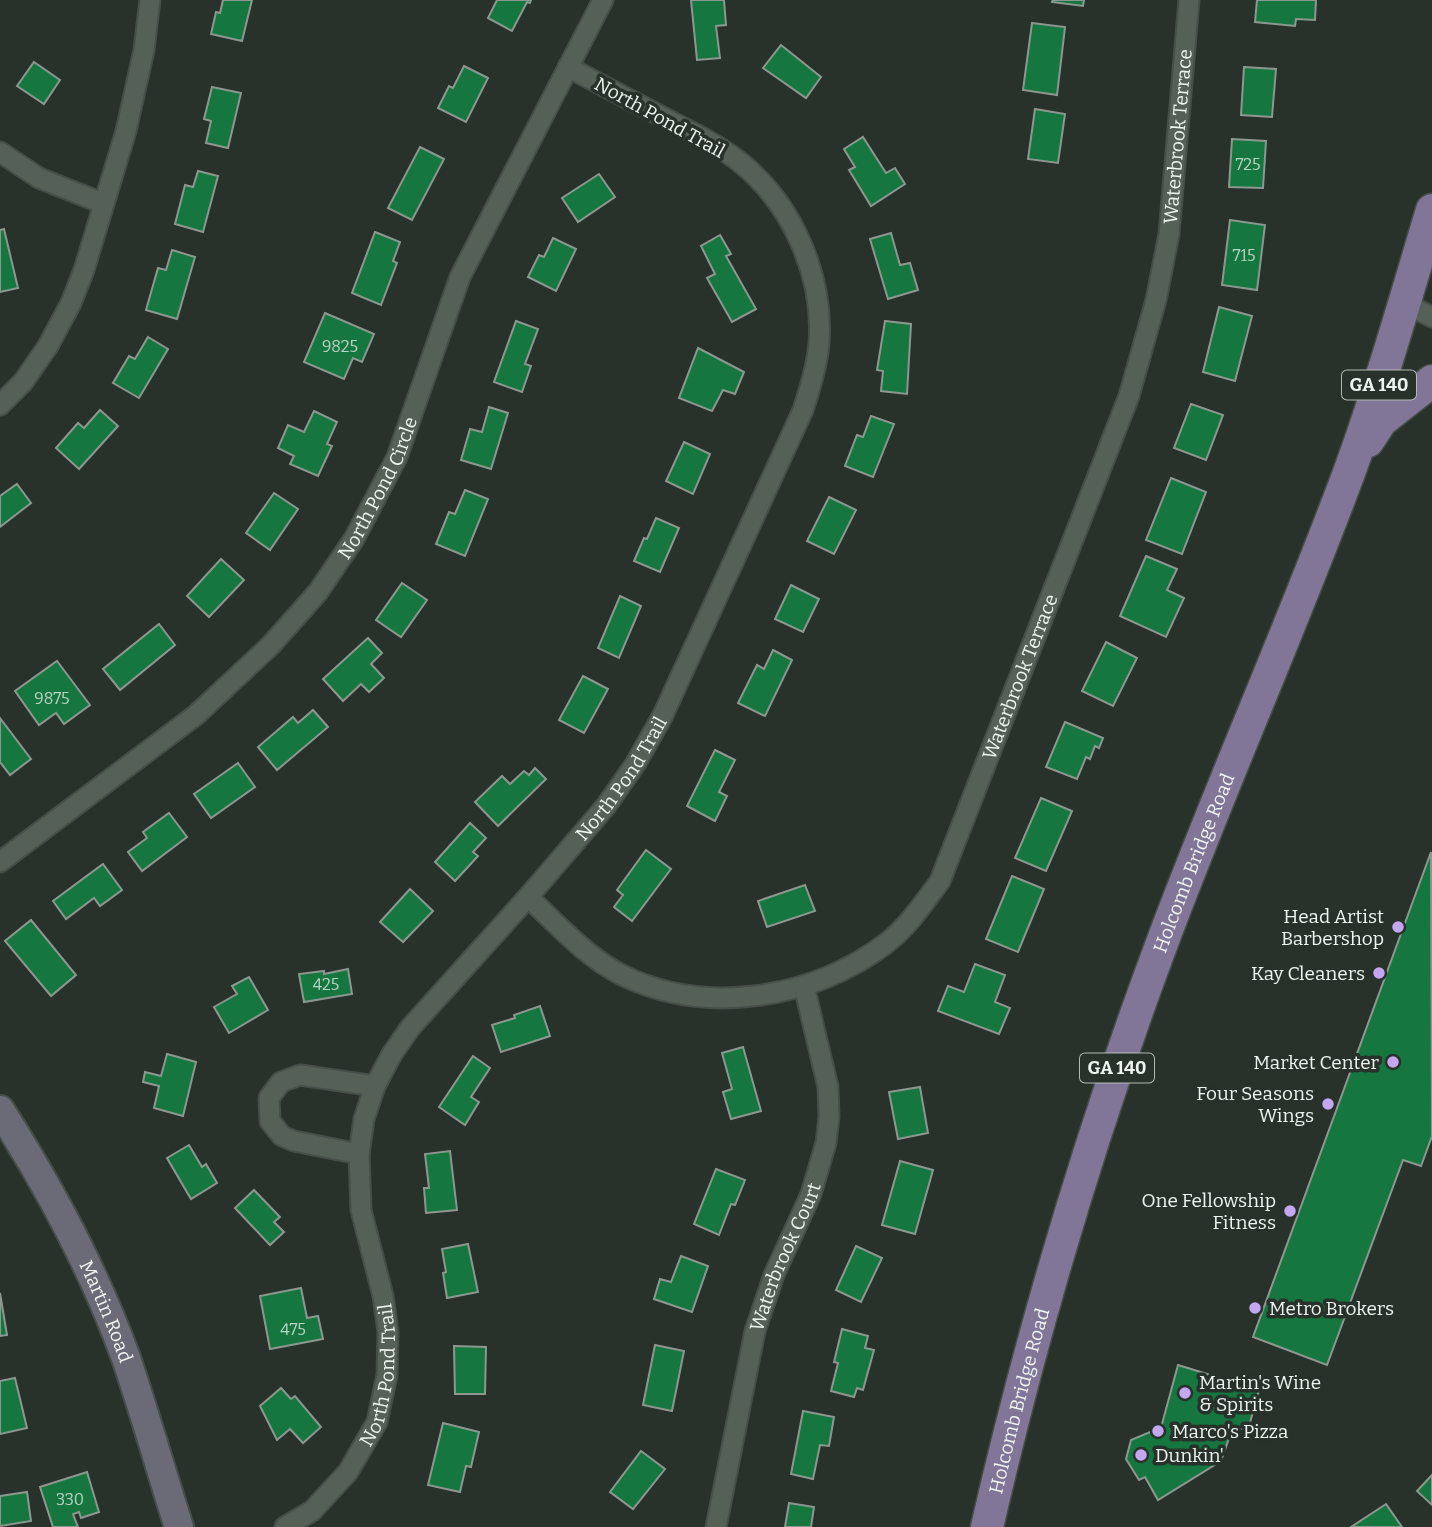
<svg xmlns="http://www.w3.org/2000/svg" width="1432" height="1527" font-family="Bitter,serif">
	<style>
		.building { fill: #15763f; stroke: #8c988f; stroke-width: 2 }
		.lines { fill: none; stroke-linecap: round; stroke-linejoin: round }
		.street-casing { stroke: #454e48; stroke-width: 23 }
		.secondary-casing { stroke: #454e48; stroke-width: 32 }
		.primary-casing { stroke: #454e48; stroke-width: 35 }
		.street { stroke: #556057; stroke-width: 19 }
		.secondary { stroke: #6b6b78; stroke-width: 28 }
		.primary { stroke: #817698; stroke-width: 32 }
		.poi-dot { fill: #c5a7f1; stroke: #28312a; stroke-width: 2.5 }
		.labels { text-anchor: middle; stroke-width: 7; stroke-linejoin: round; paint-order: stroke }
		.number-label { font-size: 16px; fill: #b8d4c3 }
		.shield { fill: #28312a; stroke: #b3bab4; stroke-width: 2 }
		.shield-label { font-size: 18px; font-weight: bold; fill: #eef4ef }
		.street-label { font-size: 19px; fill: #eef4ef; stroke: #28312a }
		.poi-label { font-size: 19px; fill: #eef4ef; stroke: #28312a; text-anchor: end }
	</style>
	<rect width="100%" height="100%" fill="#28312a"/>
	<!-- building -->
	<g class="building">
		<path d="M223,0H252L242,41L211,34L216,12L220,13Z"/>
		<path d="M497,0H531L530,3L527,2L512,31L488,18Z"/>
		<path d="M691,0H724L726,25L716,26L720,58L697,60Z"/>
		<path d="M1053,0H1084L1083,6L1052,2Z"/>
		<path d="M1257,0H1316L1315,20L1296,19L1295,26L1255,22Z"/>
		<path d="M1032,23L1065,27L1057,95L1023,90Z"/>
		<path d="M781,45L821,77L806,98L763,68Z"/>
		<path d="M34,62L60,80L44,104L17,86Z"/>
		<path d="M464,66L488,78L466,122L438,108L449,86L453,88Z"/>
		<path d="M1244,67L1276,69L1272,117L1241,115Z"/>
		<path d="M212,87L241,93L228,148L206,143L211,121L204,119Z"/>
		<path d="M1035,109L1065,114L1058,163L1028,159Z"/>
		<path d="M863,137L886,173L895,168L905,184L871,206L849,170L855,167L844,149Z"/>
		<path d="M1232,139L1266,141L1263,188L1229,187Z"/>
		<path d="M420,147L444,159L412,220L388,208Z"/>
		<path d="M198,171L218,176L203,232L175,224L185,185L193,187Z"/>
		<path d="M599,174L615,197L578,222L562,198Z"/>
		<path d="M1230,220L1265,225L1257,290L1222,285Z"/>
		<path d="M4,229L18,288L0,292V230Z"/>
		<path d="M375,232L400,242L393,261L397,263L381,305L352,293Z"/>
		<path d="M891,233L900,265L910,263L918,290L888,299L870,239Z"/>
		<path d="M720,235L731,254L726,256L756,309L732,322L707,278L715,274L701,246Z"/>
		<path d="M553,238L576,249L556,291L528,277L539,255L544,257Z"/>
		<path d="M172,250L195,257L177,319L146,310L158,268L166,270Z"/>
		<path d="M1219,307L1252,316L1235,381L1203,372Z"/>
		<path d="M325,313L374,334L362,362L353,358L344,379L304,362Z"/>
		<path d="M516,321L538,329L525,364L531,366L522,392L494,382Z"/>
		<path d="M885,321L911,324L907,394L881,391L883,371L877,370Z"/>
		<path d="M148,337L168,349L139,398L113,383L129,356L135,359Z"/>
		<path d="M698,348L744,372L735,394L723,390L712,411L679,398Z"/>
		<path d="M1191,404L1223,415L1206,460L1174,448Z"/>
		<path d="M489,407L508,413L491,469L461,460L470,429L482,432Z"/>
		<path d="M100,410L118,426L79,469L56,448L78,423L84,428Z"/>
		<path d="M314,411L337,422L327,444L332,446L318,476L290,464L294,456L278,448L288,425L304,432Z"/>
		<path d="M871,416L894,424L873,477L845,466L857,435L863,437Z"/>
		<path d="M684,442L710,454L693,494L666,481Z"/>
		<path d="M1171,478L1206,492L1182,554L1146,540Z"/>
		<path d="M17,484L31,503L0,527V496Z"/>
		<path d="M465,490L488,499L465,556L436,544L449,512L455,514Z"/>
		<path d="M274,493L298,509L270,550L246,533Z"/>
		<path d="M829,497L856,510L834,554L807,541Z"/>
		<path d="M656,518L679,528L660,572L634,561L644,538L647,539Z"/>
		<path d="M1146,556L1177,569L1167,590L1184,598L1166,637L1120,616Z"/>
		<path d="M221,559L244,580L209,617L187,596Z"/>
		<path d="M402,583L427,600L401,637L376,620Z"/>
		<path d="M791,585L819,599L803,632L775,619Z"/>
		<path d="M620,596L641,606L619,658L598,648Z"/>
		<path d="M159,624L175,645L120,690L103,669Z"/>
		<path d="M368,638L382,653L371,664L384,678L369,692L361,684L343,701L323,679Z"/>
		<path d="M1106,642L1137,658L1113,706L1082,691Z"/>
		<path d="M773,650L792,660L765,716L738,703L757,665L764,669Z"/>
		<path d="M57,661L90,705L64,724L56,713L39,725L15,691Z"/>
		<path d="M583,676L608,689L584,733L559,720Z"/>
		<path d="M313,710L328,727L277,770L258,747L293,717L298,723Z"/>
		<path d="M0,718L31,759L10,775L0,762Z"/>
		<path d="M1065,722L1103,738L1099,748L1095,746L1090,759L1086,757L1077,779L1046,767Z"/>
		<path d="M715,750L735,760L719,792L727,796L715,821L687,806Z"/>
		<path d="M238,763L255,787L211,818L194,794Z"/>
		<path d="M535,768L546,779L498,826L475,802L502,776L510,784L524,771L529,775Z"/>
		<path d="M1041,798L1072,811L1046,871L1015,858Z"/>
		<path d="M169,813L187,837L142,871L128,852L147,838L143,832Z"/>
		<path d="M470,823L486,838L473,852L478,856L455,881L435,862Z"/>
		<path d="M646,850L671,869L632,921L614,907L623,895L617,890Z"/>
		<path d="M1431,852L1432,1136L1421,1166L1403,1160L1327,1365L1253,1337Z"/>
		<path d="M103,864L122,890L100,906L94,898L66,919L53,901Z"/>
		<path d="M1012,876L1044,889L1018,952L986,939Z"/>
		<path d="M805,885L815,911L767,927L758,901Z"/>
		<path d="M410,889L433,911L403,942L380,922Z"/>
		<path d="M31,920L76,975L51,996L5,941Z"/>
		<path d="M975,964L1005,975L995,1002L1010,1008L999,1034L938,1011L948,986L964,992Z"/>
		<path d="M348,969L352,994L304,1002L299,974L324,971V974Z"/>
		<path d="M249,977L268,1010L229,1033L214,1007L237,994L232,986Z"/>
		<path d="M540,1006L550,1036L501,1052L492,1025L515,1018L514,1015Z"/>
		<path d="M743,1047L761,1111L731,1119L723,1092L732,1089L722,1053Z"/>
		<path d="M167,1054L196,1062L183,1116L154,1108L159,1086L143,1082L145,1072L161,1076Z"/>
		<path d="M473,1056L490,1068L471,1097L479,1102L465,1125L439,1107Z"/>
		<path d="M920,1087L928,1133L898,1139L889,1092Z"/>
		<path d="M189,1145L202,1167L206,1164L217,1183L191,1199L167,1158Z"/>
		<path d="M450,1151L457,1210L426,1213L424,1188H429L425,1154Z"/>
		<path d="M900,1161L933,1170L915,1234L882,1225Z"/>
		<path d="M716,1169L745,1180L735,1205L731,1204L719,1235L694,1224Z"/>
		<path d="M254,1190L280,1217L274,1222L284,1232L270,1245L235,1208Z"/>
		<path d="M468,1244L478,1292L447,1298L443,1273L446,1272L442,1249Z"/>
		<path d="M856,1246L882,1258L861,1302L836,1290Z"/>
		<path d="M681,1256L708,1266L692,1312L654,1299L660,1279L671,1282Z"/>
		<path d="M301,1288L307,1318L318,1316L323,1339L270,1349L260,1296Z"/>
		<path d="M0,1293L7,1335L0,1336Z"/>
		<path d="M842,1329L868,1336L865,1348L874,1350L863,1390L857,1388L854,1397L831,1391L838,1363L834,1362Z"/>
		<path d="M655,1345L684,1351L672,1411L643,1405Z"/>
		<path d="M454,1346L486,1347L485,1394H455Z"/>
		<path d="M1178,1365L1259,1390L1248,1430L1233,1427L1221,1461L1158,1500L1145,1477L1139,1480L1126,1459L1131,1440L1150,1432L1159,1435Z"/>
		<path d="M15,1378L27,1428L0,1434V1381Z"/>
		<path d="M281,1388L291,1399L295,1396L321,1427L303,1443L290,1429L277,1440L260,1406Z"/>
		<path d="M803,1411L834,1417L829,1446L820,1445L813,1479L791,1474Z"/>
		<path d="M443,1423L479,1432L471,1467L466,1466L460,1492L428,1485Z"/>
		<path d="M641,1451L665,1469L633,1509L610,1492Z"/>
		<path d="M87,1472L99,1512L81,1518L79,1512L73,1514L78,1527H53L40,1487Z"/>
		<path d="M1432,1475V1505L1417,1491Z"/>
		<path d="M27,1492L31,1521L0,1526V1496Z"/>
		<path d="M789,1503L814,1507L811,1527H785Z"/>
		<path d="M1386,1504L1402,1527H1351Z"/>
	</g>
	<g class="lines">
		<!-- street casing -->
		<g class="street-casing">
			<g id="street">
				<path d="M0,152L39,178L102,203"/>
				<path d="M1404,303L1432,317"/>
				<path d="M0,405L23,382L48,346L71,303L84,270L126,131L144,50L150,0"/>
				<path id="s1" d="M0,862L196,715L271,645L318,592L354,539L397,457L460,277L603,0"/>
				<path id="s2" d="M528,897C557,924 586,957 622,975C705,1016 811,999 884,945C907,928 923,904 940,881L1129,396L1156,300L1169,234L1189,0"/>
				<path d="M359,1154L294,1141L282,1136L270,1121L269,1098L281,1082L300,1075L375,1086"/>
				<path id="s3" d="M285,1527L312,1511L348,1472L377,1422L387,1375L388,1332L383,1296L361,1210L359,1154L364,1119L375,1086L392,1054L410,1028L528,897L606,806L636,763L663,715L803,410C810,388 817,366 819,343C824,276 792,204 741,163C720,146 696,134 672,122C638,104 603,86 568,67"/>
				<path id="s4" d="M716,1527L755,1331L774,1275L811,1194L826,1143L829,1117L828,1087L804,986"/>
			</g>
		</g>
		<!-- secondary casing -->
		<g class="secondary-casing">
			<g id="secondary">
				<path id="s5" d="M0,1110C50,1188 94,1270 126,1358C145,1414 161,1471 179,1527"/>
			</g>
		</g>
		<!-- primary casing -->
		<g class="primary-casing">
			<g id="primary">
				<path d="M1368,441L1381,421L1432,381"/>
				<path id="s6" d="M987,1527C1032,1332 1089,1139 1159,951C1219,789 1290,632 1350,470C1381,385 1406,297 1432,210"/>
			</g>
		</g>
		<!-- street -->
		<use href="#street" class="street"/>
		<!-- secondary -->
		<use href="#secondary" class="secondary"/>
		<!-- primary -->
		<use href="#primary" class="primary"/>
	</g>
	<!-- markers -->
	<g class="poi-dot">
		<circle cx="1398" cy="927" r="7"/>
		<circle cx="1379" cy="973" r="7"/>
		<circle cx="1393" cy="1062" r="7"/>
		<circle cx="1328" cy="1104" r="7"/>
		<circle cx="1290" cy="1211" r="7"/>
		<circle cx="1255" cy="1308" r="7"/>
		<circle cx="1185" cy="1393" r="7"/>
		<circle cx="1158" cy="1431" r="7"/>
		<circle cx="1141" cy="1455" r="7"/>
	</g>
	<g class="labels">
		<!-- number labels -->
		<g class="number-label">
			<text x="1248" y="170">725</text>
			<text x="1244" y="261">715</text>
			<text x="340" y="352">9825</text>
			<text x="52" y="704">9875</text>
			<text x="326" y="990">425</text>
			<text x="293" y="1335">475</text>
			<text x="70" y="1505">330</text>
		</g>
		<!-- shield labels -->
		<g class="shield">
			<rect x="1342" y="370.5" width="74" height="29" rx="5"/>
			<rect x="1080" y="1053.5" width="74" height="29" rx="5"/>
		</g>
		<g class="shield-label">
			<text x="1379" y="391">GA 140</text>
			<text x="1117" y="1074">GA 140</text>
		</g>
		<!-- street labels -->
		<g class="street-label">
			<text transform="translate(660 117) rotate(29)" y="7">North Pond Trail</text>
			<text dy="7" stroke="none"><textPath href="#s2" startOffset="1270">Waterbrook Terrace</textPath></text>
			<text dy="7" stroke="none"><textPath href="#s1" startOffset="539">North Pond Circle</textPath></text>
			<text dy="7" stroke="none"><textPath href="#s2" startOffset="704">Waterbrook Terrace</textPath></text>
			<text dy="7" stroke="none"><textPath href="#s3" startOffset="880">North Pond Trail</textPath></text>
			<text dy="7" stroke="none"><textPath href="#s6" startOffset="696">Holcomb Bridge Road</textPath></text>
			<text dy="7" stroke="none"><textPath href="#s4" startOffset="280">Waterbrook Court</textPath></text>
			<text dy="7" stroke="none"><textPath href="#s5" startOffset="228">Martin Road</textPath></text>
			<text dy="7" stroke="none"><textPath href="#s3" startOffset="189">North Pond Trail</textPath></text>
			<text dy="7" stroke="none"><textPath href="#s6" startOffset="130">Holcomb Bridge Road</textPath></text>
		</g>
		<!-- poi labels -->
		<g class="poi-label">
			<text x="1384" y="923">Head Artist<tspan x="1384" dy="22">Barbershop</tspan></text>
			<text x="1365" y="980">Kay Cleaners</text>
			<text x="1379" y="1069">Market Center</text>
			<text x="1314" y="1100">Four Seasons<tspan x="1314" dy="22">Wings</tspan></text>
			<text x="1276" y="1207">One Fellowship<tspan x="1276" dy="22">Fitness</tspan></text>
			<text x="1269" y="1315" text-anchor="start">Metro Brokers</text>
			<text x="1199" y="1389" text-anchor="start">Martin's Wine<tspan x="1199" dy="22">&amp; Spirits</tspan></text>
			<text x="1172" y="1438" text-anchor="start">Marco's Pizza</text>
			<text x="1155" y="1462" text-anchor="start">Dunkin'</text>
		</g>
	</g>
</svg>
